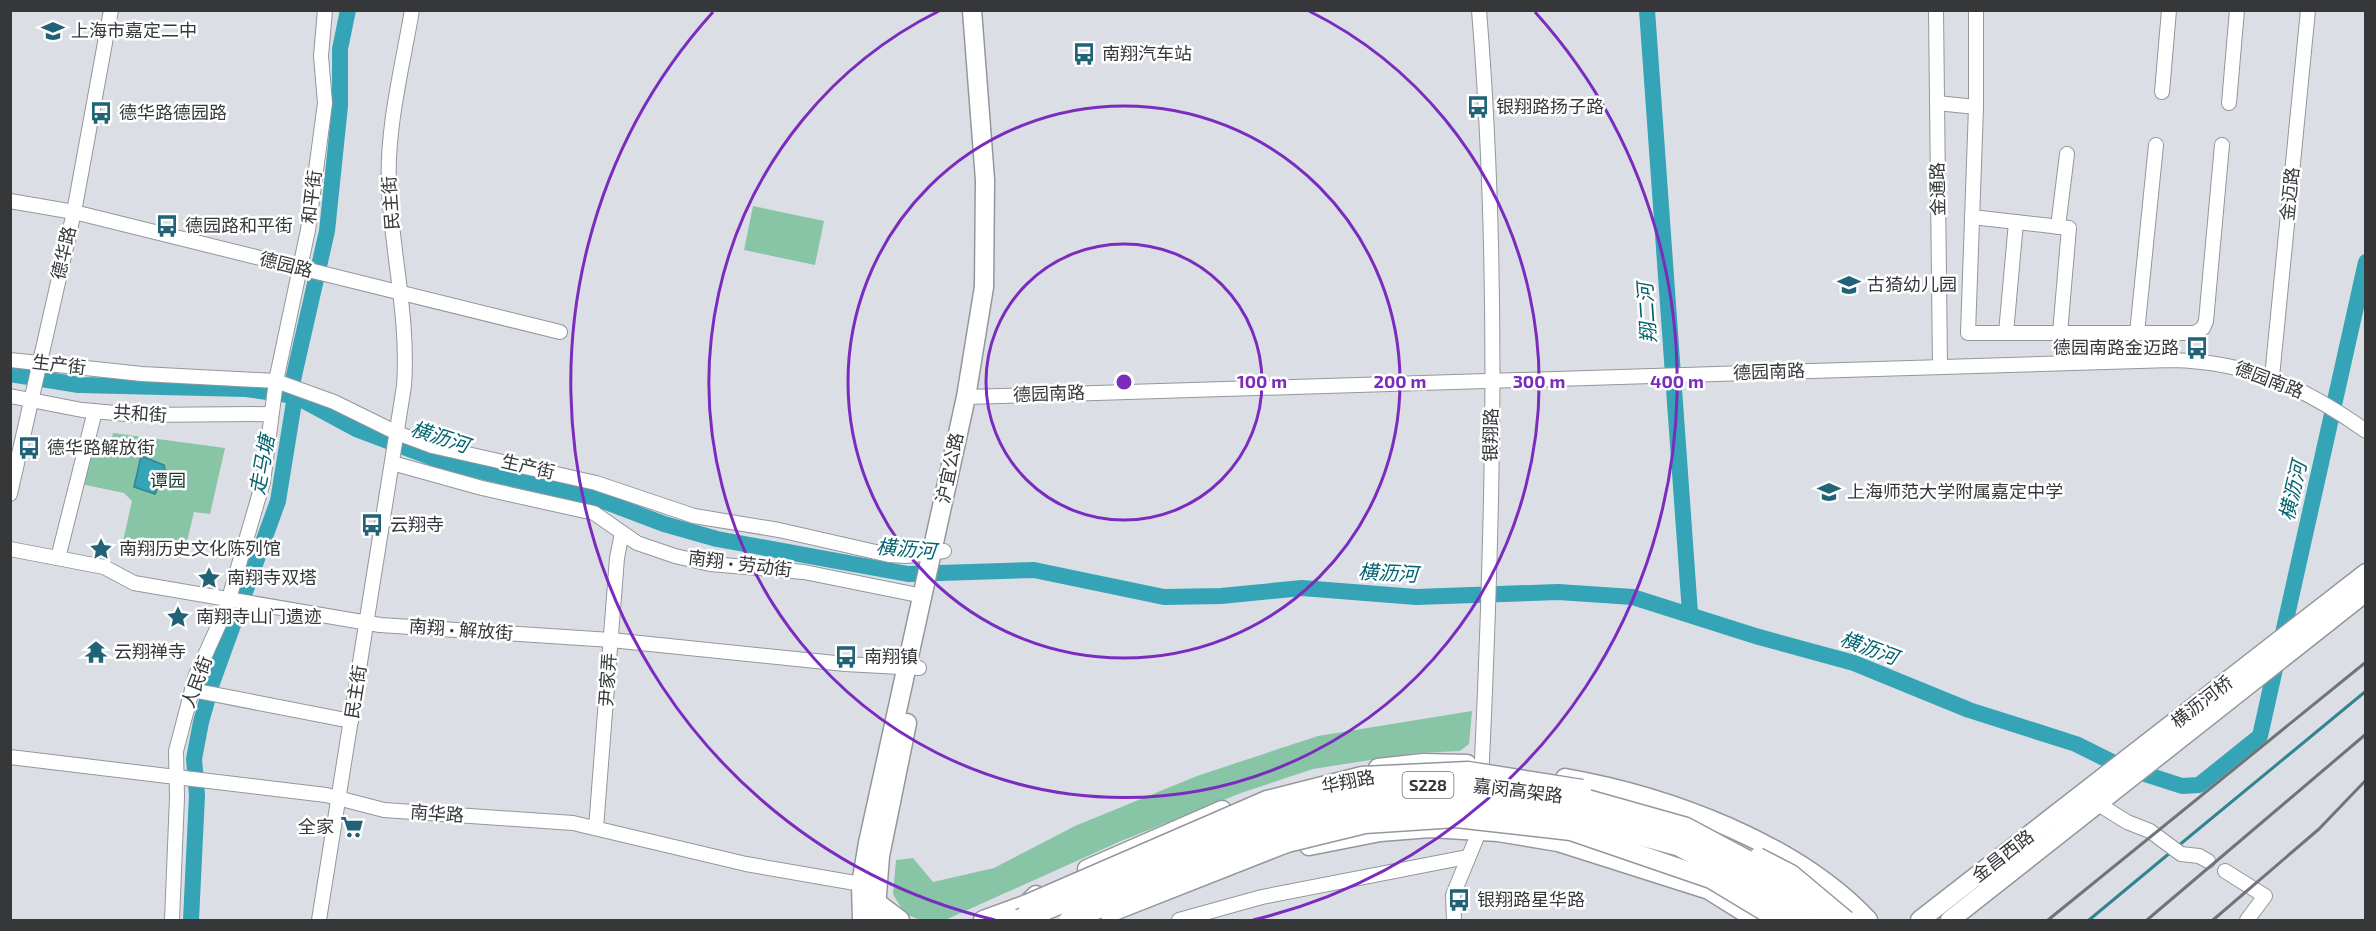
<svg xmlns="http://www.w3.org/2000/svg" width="2376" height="931" font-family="'Exo 2','Noto Sans SC',sans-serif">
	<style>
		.green { fill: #88c4a6 }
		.water { fill: #34a4b6; stroke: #348390; stroke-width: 1.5 }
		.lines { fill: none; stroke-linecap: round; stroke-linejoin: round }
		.stream { stroke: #348390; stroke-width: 3 }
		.river { stroke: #34a4b6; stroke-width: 16 }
		.minor-casing { stroke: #93979d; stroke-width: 16 }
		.major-casing { stroke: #93979d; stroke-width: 21 }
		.minor { stroke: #fff; stroke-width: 14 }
		.major { stroke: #fff; stroke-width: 18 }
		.rail { stroke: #707377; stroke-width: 3 }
		.major-bridge-casing { stroke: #93979d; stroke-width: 21; stroke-linecap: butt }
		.highway-bridge-casing { stroke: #93979d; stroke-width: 24; stroke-linecap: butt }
		.major-bridge { stroke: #fff; stroke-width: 18 }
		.highway-bridge { stroke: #fff; stroke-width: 21 }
		.ring { fill: none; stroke: #7b2cbf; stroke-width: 3 }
		.labels { text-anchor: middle; stroke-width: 5; stroke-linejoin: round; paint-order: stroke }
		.shield { fill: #fff; stroke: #727374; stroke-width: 1.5 }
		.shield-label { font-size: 16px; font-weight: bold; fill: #353739 }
		.poi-label { font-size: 18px; fill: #353739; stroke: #fff; text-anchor: start }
		.street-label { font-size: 18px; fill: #353739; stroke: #fff }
		.park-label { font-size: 18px; fill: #143a2a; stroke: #fff }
		.water-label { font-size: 20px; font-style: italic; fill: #02636f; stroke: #fff }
		.centre { fill: #7b2cbf; stroke: #fff; stroke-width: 3 }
		.ring-label { font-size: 18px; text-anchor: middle; font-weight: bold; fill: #7b2cbf; stroke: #fff; stroke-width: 5; stroke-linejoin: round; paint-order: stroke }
	</style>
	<rect width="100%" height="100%" fill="#dbdfe5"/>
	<!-- green -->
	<g class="green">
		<path d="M753,206L824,221L815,265L744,250Z"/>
		<path d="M113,433L225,448L210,514L194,512L183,558L122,546L132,501L124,493L81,484L90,447L109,451Z"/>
		<path d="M1472,711L1469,744L1460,751L1415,753L1313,769L1241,793L1121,841L945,920C916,920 908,922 893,894L896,860L913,858L933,882L994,868L1075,826L1197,776L1318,736Z"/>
	</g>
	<!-- water -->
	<path class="water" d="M141,456L164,465L165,470L177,475L176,485L167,484L158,487L155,494L134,487Z"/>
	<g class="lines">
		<!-- stream -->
		<g class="stream">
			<path d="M2178,846L2366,691"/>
			<path d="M2089,920L2171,852"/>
		</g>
		<!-- river -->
		<g class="river">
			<path d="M1647,10L1690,613"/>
			<path d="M10,374L79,385L246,389L295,396L356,429L446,463L598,499L664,524L717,539L908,574L1034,570L1164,597L1221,596L1302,588L1416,597L1558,592L1633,597L1759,637L1854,663L1969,710L2076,744L2120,766L2182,786L2199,785L2260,736L2366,262"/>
			<path d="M191,920L197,795L194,759L201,722L212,683L278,501L295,396L293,380L327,231L340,106V49L348,10"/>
		</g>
		<!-- minor casing -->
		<g class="minor-casing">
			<g id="minor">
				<path d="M1479,10C1500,267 1493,525 1481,782"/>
				<path d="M1936,10L1940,367"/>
				<path d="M1976,10V107"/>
				<path d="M2162,92L2169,10"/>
				<path d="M1937,103L1976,107L1968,333H2195L2203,328L2206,321L2222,145"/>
				<path d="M2229,103L2237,10"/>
				<path d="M10,201L74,212L560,332"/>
				<path d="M1972,217L2069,228L2060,333"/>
				<path d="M2058,227L2067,154"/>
				<path d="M2006,333L2016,222"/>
				<path d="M2137,333L2156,145"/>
				<path d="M10,360L142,374L276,381L334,402L397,433L432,446L596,483L694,516L779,530L889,555L906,556L944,551"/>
				<path d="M2272,377L2308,10"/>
				<path d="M10,396L82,410L138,415L271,414"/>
				<path d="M966,397L2172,360C2249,362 2304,387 2366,431"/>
				<path d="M392,463L482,488L594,513L637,543L675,556L710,564L804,572L923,596"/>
				<path d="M10,494L74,212L111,10"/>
				<path d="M10,549L104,567L134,583L380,625L611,640L845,664L919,668"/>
				<path d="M58,558L95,411"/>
				<path d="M192,690L351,721"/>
				<path d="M10,757L326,795L384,810L573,823L746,864L861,884"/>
				<path d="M2092,800L2127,822L2150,831L2181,854L2199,856L2208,861"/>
				<path d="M596,828L617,558L622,533"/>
				<path d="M2225,871L2265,896L2247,920"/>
				<path d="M172,920L177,797L176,751L196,675L226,609L263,482L276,381L308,230L325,103L321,56L325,10"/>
				<path d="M319,920L404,386C409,319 392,254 389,188C386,129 402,69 412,10"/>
				<path d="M1179,920L1262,897L1467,857"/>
				<path d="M1454,920L1453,895L1479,832V822"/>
			</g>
		</g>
		<!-- major casing -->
		<g class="major-casing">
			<g id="major">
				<path d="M1378,768L1423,763L1467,764"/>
				<path d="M1565,778C1668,796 1796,843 1868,920"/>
				<path d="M1309,846L1380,832L1430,828L1498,832L1558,842L1709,890L1757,920"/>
				<path d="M1087,869L1222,810"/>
				<path d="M876,902L900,920"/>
				<path d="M862,920L861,884L868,843L966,397L984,287L985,180L972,10"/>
				<path d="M875,920L880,856L907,723"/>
				<path d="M983,920L1027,904L1036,895"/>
				<path d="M1920,920L2366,573"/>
				<path d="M1950,920L2366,592"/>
			</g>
		</g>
		<!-- minor -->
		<use href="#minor" class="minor"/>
		<!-- major -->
		<use href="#major" class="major"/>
		<!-- rail -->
		<g class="rail">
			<path d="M2048,920L2366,662"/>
			<path d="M2147,920L2366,734"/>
			<path d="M2213,920L2319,829L2366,780"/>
		</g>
		<!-- major-bridge casing -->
		<g class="major-bridge-casing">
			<g id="major-bridge">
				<path d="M1758,857L1791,874L1846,920"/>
				<path d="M1027,904L1267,800L1362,776L1468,771L1582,789"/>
				<path d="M1109,913L1287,843L1365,824L1456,818L1571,831L1711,879L1779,920"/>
			</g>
		</g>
		<!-- highway-bridge casing -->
		<g class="highway-bridge-casing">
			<g id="highway-bridge">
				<path d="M1020,920L1270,812L1362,787L1460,784L1582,799L1685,828L1769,873L1830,920"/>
				<path d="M1070,920L1281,827L1367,805L1462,802L1576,817L1679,845L1761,890L1801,920"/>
			</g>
		</g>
		<!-- major-bridge -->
		<use href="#major-bridge" class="major-bridge"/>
		<!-- highway-bridge -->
		<use href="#highway-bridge" class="highway-bridge"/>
	</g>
	<!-- distance rings -->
	<g class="ring">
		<circle cx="1124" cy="382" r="138"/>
		<circle cx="1124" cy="382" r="276"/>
		<path d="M1309 11A415 415 0 1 1 939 11"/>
		<path d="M995 920A553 553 0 0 1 713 12M1535 12A553 553 0 0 1 1253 920"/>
	</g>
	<!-- icons -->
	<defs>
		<g id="school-bare" transform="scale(1.8)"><path d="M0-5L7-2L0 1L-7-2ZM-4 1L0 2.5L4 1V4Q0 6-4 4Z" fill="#206276" stroke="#fff" stroke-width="2.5" paint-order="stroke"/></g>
		<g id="bus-bare" transform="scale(1.8)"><path d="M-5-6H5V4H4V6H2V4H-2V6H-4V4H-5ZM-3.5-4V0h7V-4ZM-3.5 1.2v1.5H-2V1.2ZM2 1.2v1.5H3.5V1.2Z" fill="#206276" stroke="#fff" stroke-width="2.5" paint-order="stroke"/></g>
		<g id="sight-bare" transform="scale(1.8)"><path d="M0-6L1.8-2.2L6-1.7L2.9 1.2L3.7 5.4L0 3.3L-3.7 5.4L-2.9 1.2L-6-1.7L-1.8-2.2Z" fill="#206276" stroke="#fff" stroke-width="2.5" paint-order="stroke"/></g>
		<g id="temple-bare" transform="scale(1.8)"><path d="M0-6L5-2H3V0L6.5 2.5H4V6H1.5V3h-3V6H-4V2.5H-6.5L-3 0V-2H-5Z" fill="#206276" stroke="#fff" stroke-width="2.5" paint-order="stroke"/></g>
		<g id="supermarket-bare" transform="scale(1.8)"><path d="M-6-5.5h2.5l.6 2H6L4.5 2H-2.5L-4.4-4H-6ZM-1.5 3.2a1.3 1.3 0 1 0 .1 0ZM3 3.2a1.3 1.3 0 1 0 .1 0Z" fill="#206276" stroke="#fff" stroke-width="2.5" paint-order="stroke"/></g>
	</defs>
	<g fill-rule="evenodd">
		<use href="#school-bare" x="53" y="31"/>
		<use href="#bus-bare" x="1084" y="54"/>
		<use href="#bus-bare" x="1478" y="107"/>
		<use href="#bus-bare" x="101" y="113"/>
		<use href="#bus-bare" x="167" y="226"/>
		<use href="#school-bare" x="1849" y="285"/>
		<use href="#bus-bare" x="2197" y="348"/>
		<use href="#bus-bare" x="29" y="448"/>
		<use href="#school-bare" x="1829" y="492"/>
		<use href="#bus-bare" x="372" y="525"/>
		<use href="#sight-bare" x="101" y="549"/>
		<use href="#sight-bare" x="209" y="578"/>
		<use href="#sight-bare" x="178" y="617"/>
		<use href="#temple-bare" x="96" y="652"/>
		<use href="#bus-bare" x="846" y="657"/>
		<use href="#supermarket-bare" x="352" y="827"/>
		<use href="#bus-bare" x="1459" y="900"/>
	</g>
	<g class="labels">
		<!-- shield labels -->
		<rect class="shield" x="1402.5" y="772" width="51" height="26" rx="4.5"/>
		<g class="shield-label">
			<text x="1428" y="791">S228</text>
		</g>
		<!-- poi labels -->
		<g class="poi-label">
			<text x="71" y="37">上海市嘉定二中</text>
			<text x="1102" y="60">南翔汽车站</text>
			<text x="1496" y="113">银翔路扬子路</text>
			<text x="119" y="119">德华路德园路</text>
			<text x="185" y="232">德园路和平街</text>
			<text x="1867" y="291">古猗幼儿园</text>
			<text x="2179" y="354" text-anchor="end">德园南路金迈路</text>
			<text x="47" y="454">德华路解放街</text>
			<text x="1847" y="498">上海师范大学附属嘉定中学</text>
			<text x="390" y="531">云翔寺</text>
			<text x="119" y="555">南翔历史文化陈列馆</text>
			<text x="227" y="584">南翔寺双塔</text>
			<text x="196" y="623">南翔寺山门遗迹</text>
			<text x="114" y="658">云翔禅寺</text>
			<text x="864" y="663">南翔镇</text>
			<text x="334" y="833" text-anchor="end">全家</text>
			<text x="1477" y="906">银翔路星华路</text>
		</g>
		<!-- street labels -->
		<g class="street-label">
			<text transform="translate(1938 189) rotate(-91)" y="6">金通路</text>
			<text transform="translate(2290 194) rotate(-84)" y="6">金迈路</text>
			<text transform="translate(312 197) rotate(-83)" y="6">和平街</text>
			<text transform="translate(391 203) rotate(-94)" y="6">民主街</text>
			<text transform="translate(64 253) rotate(-77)" y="6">德华路</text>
			<text transform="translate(286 265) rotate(14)" y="6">德园路</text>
			<text transform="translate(59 365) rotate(7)" y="6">生产街</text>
			<text transform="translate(1769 372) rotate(-2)" y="6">德园南路</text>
			<text transform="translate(2269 380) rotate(21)" y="6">德园南路</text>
			<text transform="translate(1049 394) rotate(-2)" y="6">德园南路</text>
			<text transform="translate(140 414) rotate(4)" y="6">共和街</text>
			<text transform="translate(1491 435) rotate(-89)" y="6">银翔路</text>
			<text transform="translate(528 467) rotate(13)" y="6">生产街</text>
			<text transform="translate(950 468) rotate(-78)" y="6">沪宜公路</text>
			<text transform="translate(740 564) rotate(7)" y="6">南翔 • 劳动街</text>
			<text transform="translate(461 630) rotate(4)" y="6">南翔 • 解放街</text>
			<text transform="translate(608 680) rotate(-86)" y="6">尹家弄</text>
			<text transform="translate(197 682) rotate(-69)" y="6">人民街</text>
			<text transform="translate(356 692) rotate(-81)" y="6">民主街</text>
			<text transform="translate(2202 702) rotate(-38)" y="6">横沥河桥</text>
			<text transform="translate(1348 782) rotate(-11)" y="6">华翔路</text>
			<text transform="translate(1518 791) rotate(7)" y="6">嘉闵高架路</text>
			<text transform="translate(437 814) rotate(4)" y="6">南华路</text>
			<text transform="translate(2003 856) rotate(-38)" y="6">金昌西路</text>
		</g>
		<!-- park labels -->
		<g class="park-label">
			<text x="168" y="487">谭园</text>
		</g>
		<!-- water labels -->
		<g class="water-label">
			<text transform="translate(1647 313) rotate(-94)" y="7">翔二河</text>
			<text transform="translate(440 437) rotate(18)" y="7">横沥河</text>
			<text transform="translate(262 465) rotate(-80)" y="7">走马塘</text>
			<text transform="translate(2293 491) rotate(-77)" y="7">横沥河</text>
			<text transform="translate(906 549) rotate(5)" y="7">横沥河</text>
			<text transform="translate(1388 573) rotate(3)" y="7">横沥河</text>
			<text transform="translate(1869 648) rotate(20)" y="7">横沥河</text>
		</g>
	</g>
	<circle cx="1124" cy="382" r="9" class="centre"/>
	<g class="ring-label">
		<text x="1262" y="388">100 m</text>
		<text x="1400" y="388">200 m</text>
		<text x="1539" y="388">300 m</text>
		<text x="1677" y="388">400 m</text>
	</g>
	<!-- border -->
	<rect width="2376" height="931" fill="none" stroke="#353739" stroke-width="24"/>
</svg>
